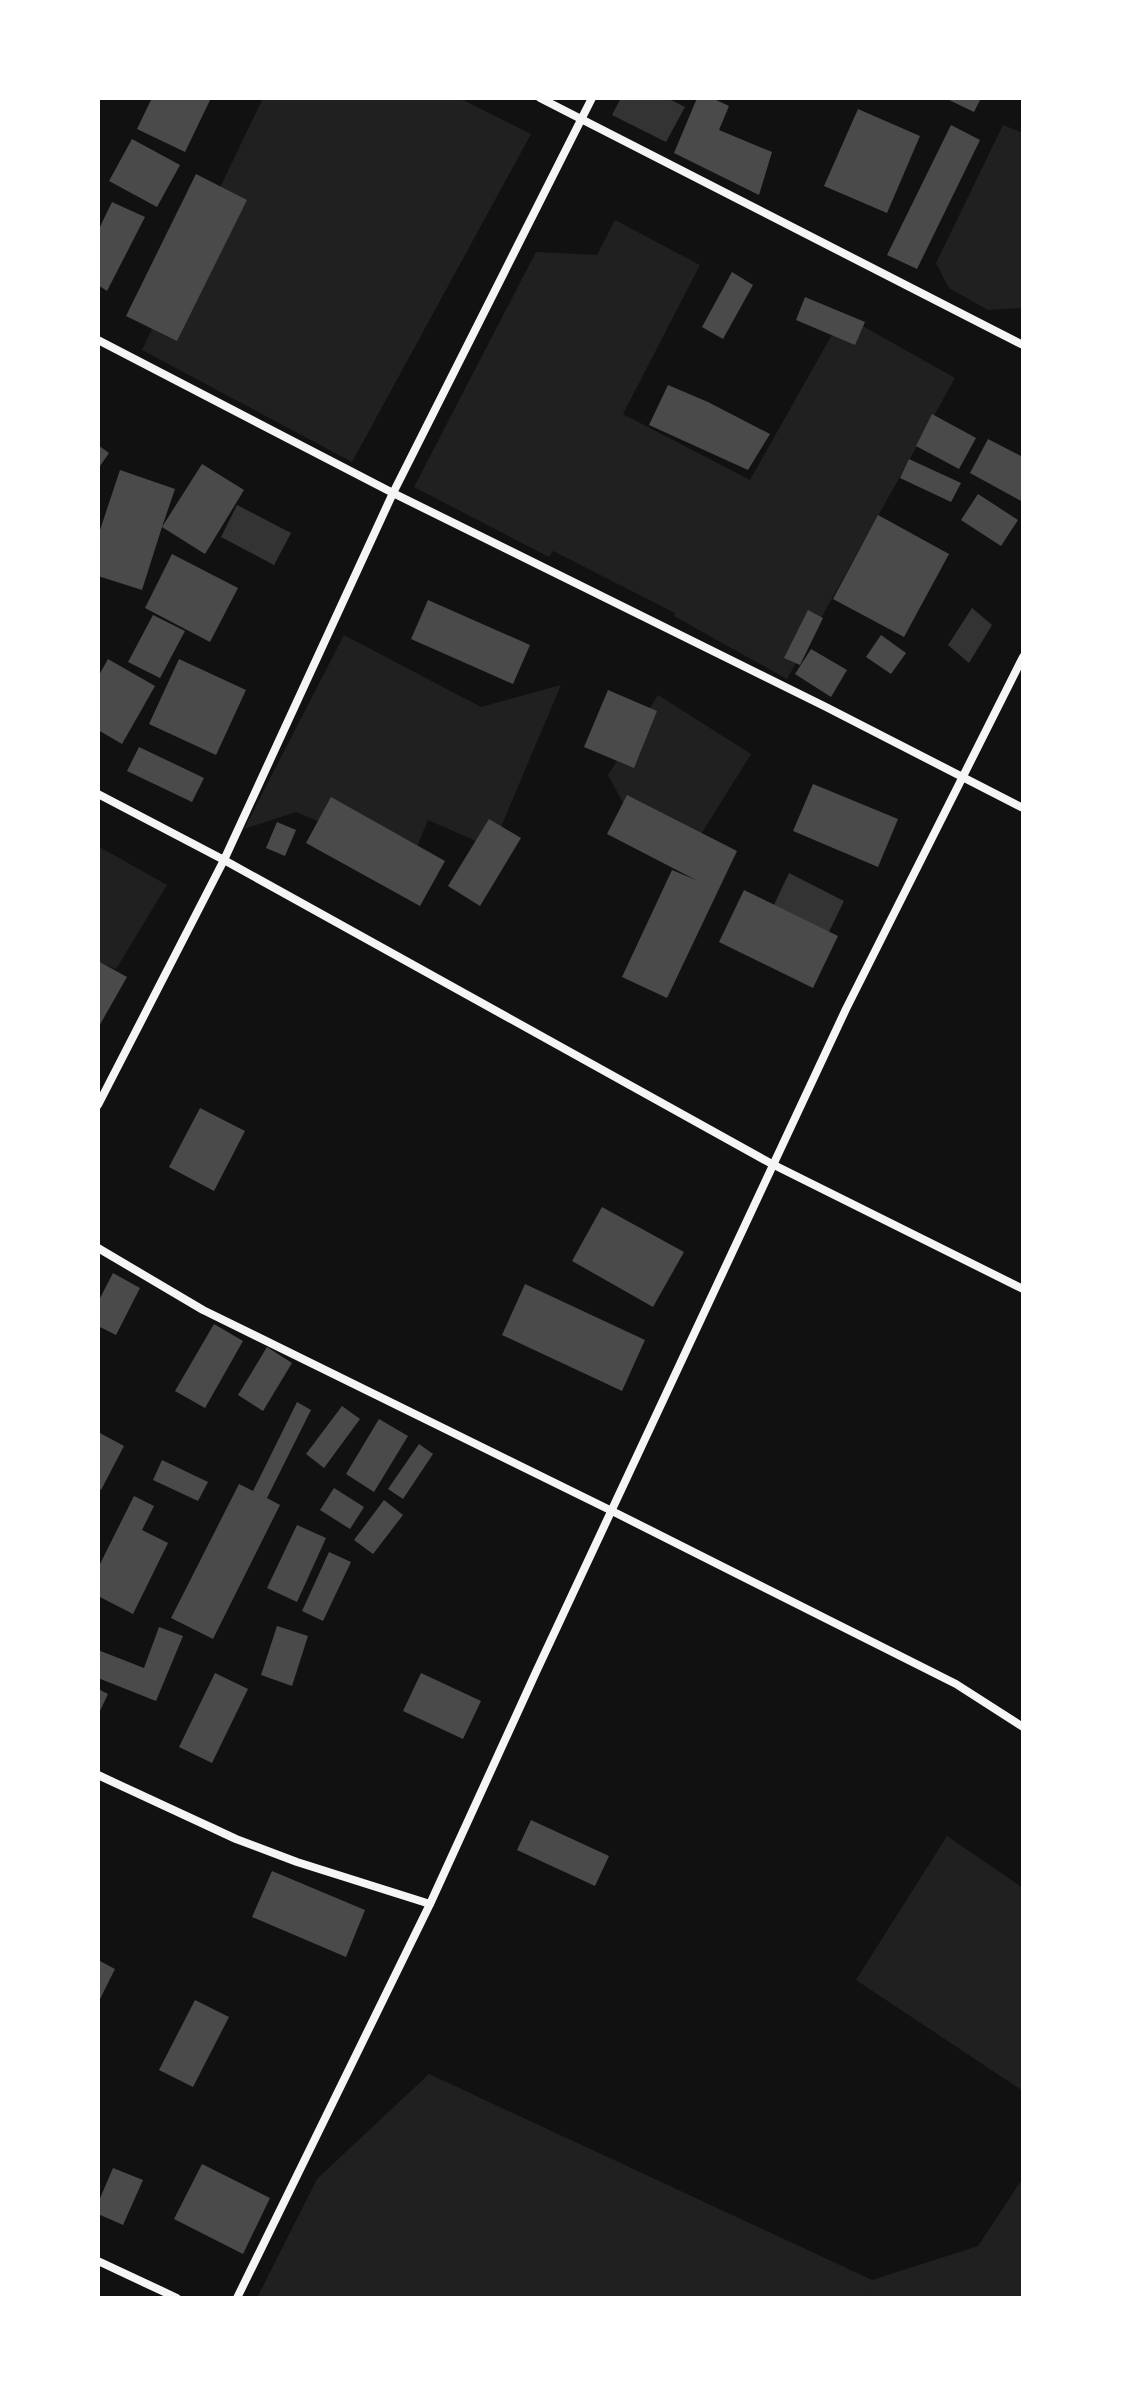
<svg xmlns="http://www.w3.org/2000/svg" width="1121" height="2396" font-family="Montserrat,sans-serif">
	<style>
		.green { fill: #202020 }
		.water { fill: #333 }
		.building { fill: #4a4a4a }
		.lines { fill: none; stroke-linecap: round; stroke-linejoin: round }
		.minor { stroke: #f5f5f5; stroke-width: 8 }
	</style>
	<rect width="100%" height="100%" fill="#111"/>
	<!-- green -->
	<g class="green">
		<path d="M263,98H459L531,134L352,462L142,350Z"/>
		<path d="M1003,125L1023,133V308L988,310L949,288L936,263Z"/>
		<path d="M615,220L700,265L623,414L750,480L843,315L955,378L787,679L674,616L675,613L553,551L549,557L414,487L536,252L597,255Z"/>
		<path d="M344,635L481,707L561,685L492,848L428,820L411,861L296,812L244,829Z"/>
		<path d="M658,695L751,754L690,852L629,814L608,775Z"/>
		<path d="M98,846L167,885L116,969L98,962Z"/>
		<path d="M947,1836L1023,1888V2091L856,1980Z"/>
		<path d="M429,2074L872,2280L978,2246L1023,2178V2298H864L865,2294L862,2298H257L317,2179Z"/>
	</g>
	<!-- water -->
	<g class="water">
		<path d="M621,98H667L685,107L666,142L612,115Z"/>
		<path d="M237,505L291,533L274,565L221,537Z"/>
		<path d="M972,608L992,625L969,663L948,645Z"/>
		<path d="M789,873L844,901L826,938L771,911Z"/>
	</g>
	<!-- building -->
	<g class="building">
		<path d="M152,98H211L185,152L137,129Z"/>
		<path d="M697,98H712L729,106L719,130L772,152L759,195L674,153Z"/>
		<path d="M945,98H981L974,112Z"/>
		<path d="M858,109L920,136L887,213L824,186Z"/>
		<path d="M951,125L980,140L917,269L887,255Z"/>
		<path d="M132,139L180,165L157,207L109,181Z"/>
		<path d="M196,174L247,200L177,341L126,316Z"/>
		<path d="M112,202L145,217L107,291L98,285V231Z"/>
		<path d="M732,272L753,285L723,339L702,327Z"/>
		<path d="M805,297L865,322L855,345L796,320Z"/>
		<path d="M668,385L708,402L770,434L748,470L649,425Z"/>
		<path d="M932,414L976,438L959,469L916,446Z"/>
		<path d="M988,439L1023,457V502L970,473Z"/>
		<path d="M98,445L109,453L98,469Z"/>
		<path d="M909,459L961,483L951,502L900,478Z"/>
		<path d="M202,464L244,490L205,554L162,527L142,590L98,576V536L120,470L175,489L162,527Z"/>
		<path d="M978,494L1018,520L1001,546L961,520Z"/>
		<path d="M878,515L949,554L904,637L833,599Z"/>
		<path d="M172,554L238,588L210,642L145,608Z"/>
		<path d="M428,600L530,645L513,684L411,639Z"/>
		<path d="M808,610L823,618L800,665L784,658Z"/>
		<path d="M153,615L185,631L160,678L128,662Z"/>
		<path d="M881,635L906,653L891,674L866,657Z"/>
		<path d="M811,649L847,670L831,697L795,674Z"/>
		<path d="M108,659L155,686L122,744L98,730V677Z"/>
		<path d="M179,659L246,690L216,755L149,724Z"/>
		<path d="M608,690L657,711L634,768L584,747Z"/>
		<path d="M139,747L204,778L192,802L127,771Z"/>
		<path d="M813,784L898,819L878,867L793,831Z"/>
		<path d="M627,795L737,851L667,998L622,977L672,870L696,880L607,834Z"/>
		<path d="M331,797L445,861L420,906L306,843Z"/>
		<path d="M489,819L521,838L480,906L448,886Z"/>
		<path d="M277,822L296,830L285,856L266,848Z"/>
		<path d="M744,890L838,936L813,988L719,942Z"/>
		<path d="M98,961L127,977L98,1028Z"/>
		<path d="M200,1108L245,1131L214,1191L169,1167Z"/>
		<path d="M602,1207L684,1252L653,1307L572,1261Z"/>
		<path d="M113,1273L140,1288L116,1335L98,1326V1302Z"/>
		<path d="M525,1284L645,1340L622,1391L502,1335Z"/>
		<path d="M214,1324L243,1341L205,1408L175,1391Z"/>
		<path d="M267,1347L292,1363L263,1411L238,1395Z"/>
		<path d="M297,1402L311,1410L267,1498L280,1505L213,1639L171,1618L239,1484L253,1491Z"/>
		<path d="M342,1406L360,1419L324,1468L306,1454Z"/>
		<path d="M379,1419L408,1436L374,1492L346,1474Z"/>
		<path d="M98,1432L124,1446L101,1490L98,1488Z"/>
		<path d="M419,1444L433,1454L403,1499L388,1489Z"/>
		<path d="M162,1460L208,1482L198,1501L153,1480Z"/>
		<path d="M334,1488L364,1507L350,1529L320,1510Z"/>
		<path d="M134,1496L154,1506L142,1530L168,1543L133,1614L98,1596V1568Z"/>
		<path d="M384,1500L403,1515L373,1554L354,1540Z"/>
		<path d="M297,1525L326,1538L297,1602L267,1588Z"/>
		<path d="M329,1552L351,1562L323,1621L302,1611Z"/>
		<path d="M277,1626L308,1636L292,1686L261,1675Z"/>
		<path d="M159,1627L183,1636L156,1701L98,1678V1650L144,1668Z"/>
		<path d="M215,1673L248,1689L212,1763L179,1747Z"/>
		<path d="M421,1673L481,1701L463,1739L403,1711Z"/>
		<path d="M98,1689L108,1694L98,1715Z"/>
		<path d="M531,1820L609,1856L595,1886L517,1850Z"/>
		<path d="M272,1871L365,1910L346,1957L252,1917Z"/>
		<path d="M98,1960L115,1969L98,2003Z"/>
		<path d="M195,2000L229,2017L193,2087L159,2070Z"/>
		<path d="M202,2164L270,2198L243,2254L174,2219Z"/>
		<path d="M113,2168L143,2180L123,2225L98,2214V2203Z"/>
	</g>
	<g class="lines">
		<!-- minor -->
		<g class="minor">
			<path d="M540,98L1023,345"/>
			<path d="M98,340L393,493L826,707L1023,808"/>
			<path d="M98,794L224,860L772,1164L1023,1289"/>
			<path d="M98,1105L224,860L393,493L592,98"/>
			<path d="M98,1248L203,1310L612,1511L956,1684L1023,1727"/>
			<path d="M98,1775L236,1839L297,1862L430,1904"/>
			<path d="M98,2261L177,2298"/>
			<path d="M237,2298L430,1904L536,1672L846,1009L1023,657"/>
		</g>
	</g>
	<!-- border -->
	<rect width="1121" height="2396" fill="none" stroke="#ffffff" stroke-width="200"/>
</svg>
